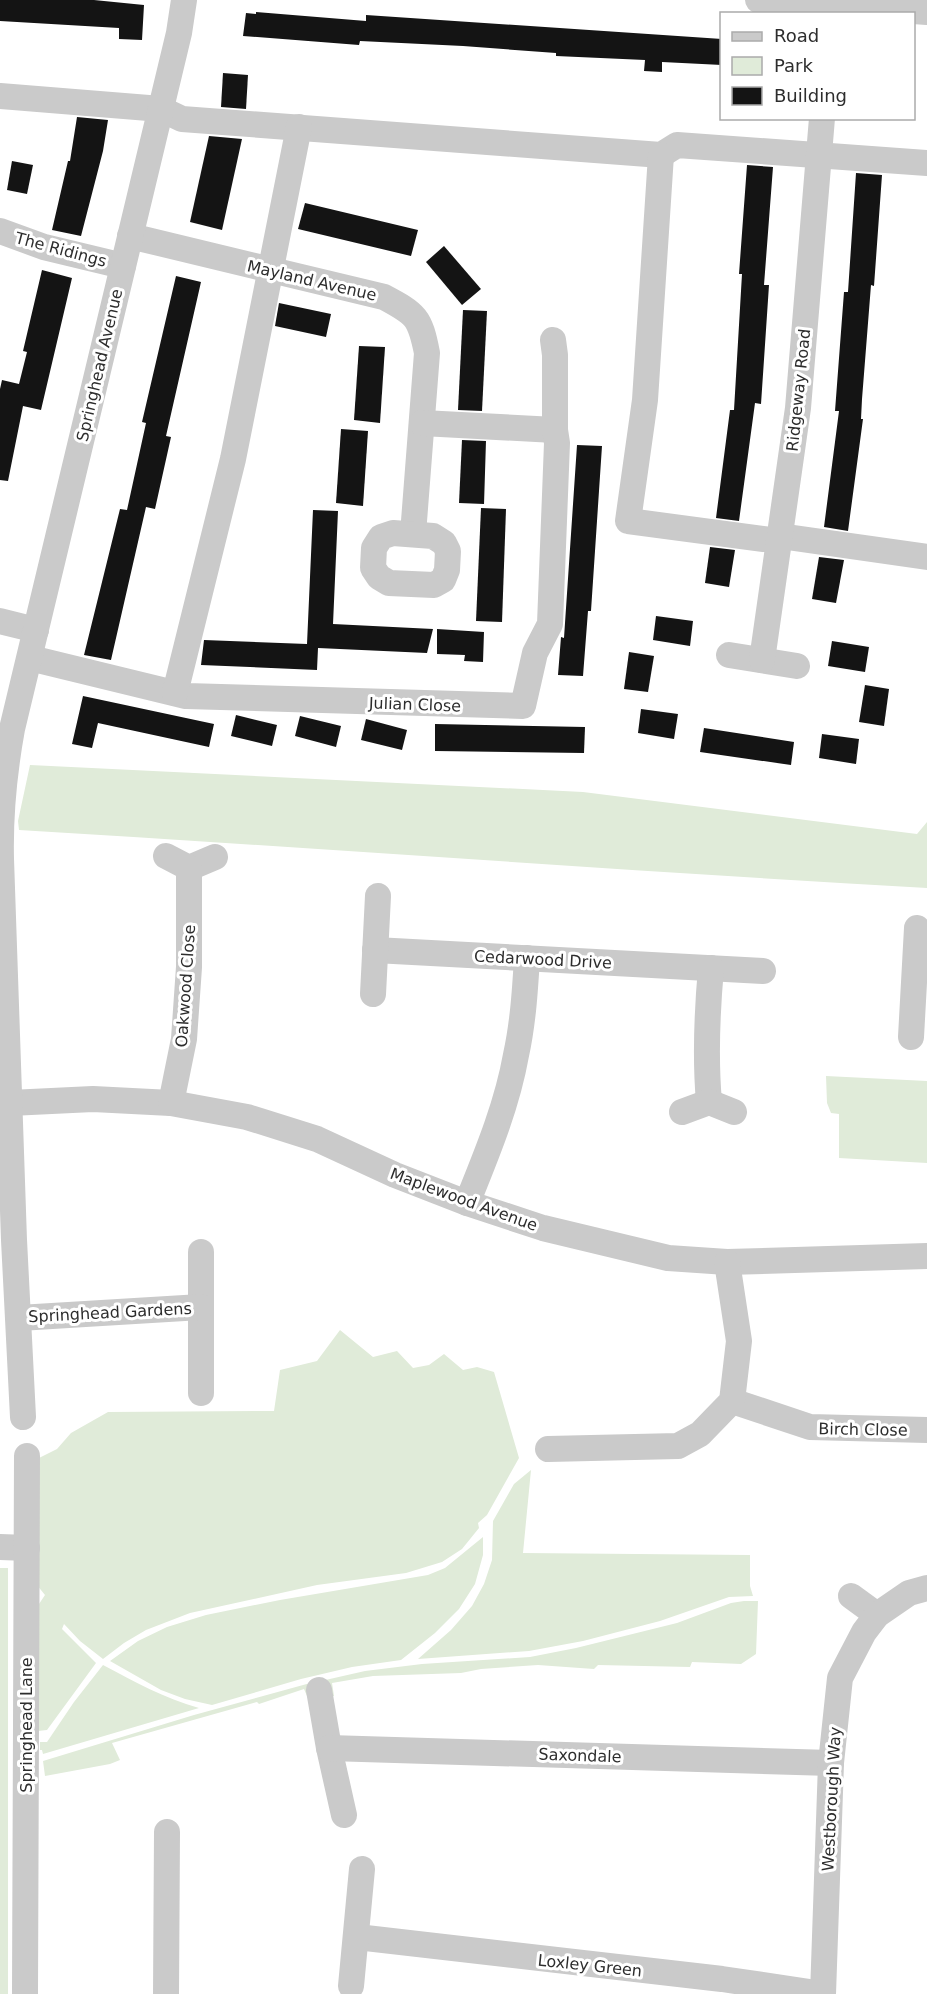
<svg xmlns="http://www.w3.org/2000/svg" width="927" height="1994" font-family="'DejaVu Sans',sans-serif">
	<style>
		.green { fill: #e0ebd9 }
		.building { fill: #141414 }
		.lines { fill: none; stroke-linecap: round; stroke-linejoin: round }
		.minor { stroke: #cacaca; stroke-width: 26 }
		.labels { text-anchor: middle; stroke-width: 6; stroke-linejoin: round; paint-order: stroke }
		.street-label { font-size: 16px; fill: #2d2d2d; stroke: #fff }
	</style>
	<rect width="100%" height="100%" fill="#fff"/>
	<!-- green -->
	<g class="green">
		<path d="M30,765L583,792L917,834L927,822V888C624,871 322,848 19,830L18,821Z"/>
		<path d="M826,1076L927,1081V1163L839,1158V1114L831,1113L827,1103Z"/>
		<path d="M340,1330L373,1357L397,1351L413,1368L429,1365L444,1354L463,1370L477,1367L494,1372L519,1458L487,1515L478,1523L479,1528L462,1549L442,1562L406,1573L317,1585L190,1613L146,1630L124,1643L103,1659L80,1641L64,1624L62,1629L96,1663L47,1730L38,1731L37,1607L45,1595L32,1579L33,1461L57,1449L71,1433L108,1412L274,1411L280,1370L317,1361Z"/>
		<path d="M531,1470L523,1553L750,1555V1586L753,1596L729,1597L660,1621L583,1641L529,1651L418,1659L451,1630L472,1606L484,1584L492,1560L493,1521L514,1484Z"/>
		<path d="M483,1537V1555L475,1584L459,1609L435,1633L401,1660L352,1667L301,1679L212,1705L185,1699L161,1690L110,1661L138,1641L167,1627L206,1615L280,1600L428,1575L445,1568Z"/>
		<rect x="0" y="1568" width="8" height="426"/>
		<path d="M744,1601H758L756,1654L741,1664L692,1662L690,1667L598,1665L594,1669L538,1665L481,1669L461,1673L373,1676L332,1683L334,1696L325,1697L321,1681L365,1671L422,1664L530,1657L576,1648L677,1623L731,1603Z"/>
		<path d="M103,1665C135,1682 164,1698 199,1708L43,1754L42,1750H40V1742H47L74,1702Z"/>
		<path d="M314,1682L317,1694L307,1696L304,1689L259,1704L257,1702L112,1743L120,1760L110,1764L45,1776L43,1761L194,1715Z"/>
	</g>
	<!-- building -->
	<g class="building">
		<path d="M0,0H94L144,5L142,40L119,39V28L0,21Z"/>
		<path d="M256,12L366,21V15L722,39V65L662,62V72L644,71L645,60L556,56V53L463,46L360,41L359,45L243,36L246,13L256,14Z"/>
		<path d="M223,73L248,75L246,109L221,107Z"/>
		<path d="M77,117L108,120L103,151L81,236L52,230L68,161H70Z"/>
		<path d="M209,136L242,139L222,230L190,222Z"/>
		<path d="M12,161L33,165L27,194L7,190Z"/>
		<path d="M747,165L773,167L764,285H769L761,404L755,403L739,521L716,518L730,410H734L742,274H739Z"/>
		<path d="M856,173L882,175L874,286L871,285L862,399L861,419H863L848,531L824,527L839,411H835L844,292H848Z"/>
		<path d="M305,203L418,230L411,256L298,229Z"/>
		<path d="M444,246L481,289L462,305L426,262Z"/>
		<path d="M42,270L72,278L41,410L23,406L8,481L0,480V389L2,380L19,384L27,352L23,351Z"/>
		<path d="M176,276L201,282L166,436L171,437L155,509L146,507L111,660L84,655L120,509L127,510L146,423L142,422Z"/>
		<path d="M279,303L331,314L326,337L275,326Z"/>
		<path d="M463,310L487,311L482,411L458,410Z"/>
		<path d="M359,346L385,347L380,423L354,420Z"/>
		<path d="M341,429L368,431L363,506L336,503Z"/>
		<path d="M462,440L486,441L484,504L459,503Z"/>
		<path d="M577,445L602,446L591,611H588L583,676L558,675L561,637L564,638Z"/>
		<path d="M481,508L506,509L502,622L476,621Z"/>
		<path d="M313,510L338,511L333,624L433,629L427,653L318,648L317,670L201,665L204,640L307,644Z"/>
		<path d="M710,547L735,550L729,587L705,583Z"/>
		<path d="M819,557L844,560L836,603L812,599Z"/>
		<path d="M656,616L693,621L690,646L653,640Z"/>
		<path d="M437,629L484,632L483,662L464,661L465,655L437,654Z"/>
		<path d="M832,641L869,647L865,672L828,666Z"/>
		<path d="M629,652L654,656L648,692L624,689Z"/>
		<path d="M865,685L889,689L884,726L859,722Z"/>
		<path d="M83,696L214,724L209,747L98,723L92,748L72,744Z"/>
		<path d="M641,709L678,714L674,739L638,733Z"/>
		<path d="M236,715L277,725L272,746L231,736Z"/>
		<path d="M300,716L341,726L336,747L295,736Z"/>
		<path d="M366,719L407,730L402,750L361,740Z"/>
		<path d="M435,724L585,727L584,753L435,751Z"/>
		<path d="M704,728L794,742L791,765L700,752Z"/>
		<path d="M822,734L859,739L856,764L819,758Z"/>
	</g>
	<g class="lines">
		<!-- minor -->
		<g class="minor">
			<path d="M758,0L927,12"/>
			<path d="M0,96L161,109L182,119L661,155L677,145L927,163"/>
			<path d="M661,155L645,400L628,521L779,541"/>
			<path d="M0,231L44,247L123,266"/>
			<path d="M130,236L384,297C416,314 420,317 427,353L413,534"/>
			<path d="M422,423L555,430"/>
			<path d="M393,533L433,536L444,543L448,551L447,570L443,580L434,585L389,583L379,577L373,568L374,548L381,537Z"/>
			<path d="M780,536L927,557"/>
			<path d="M0,621L36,630"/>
			<path d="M729,655L797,666"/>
			<path d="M30,658L186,696L523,706L535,653L550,624L557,443L555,430V355L553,340"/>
			<path d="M762,660L798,408L822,118"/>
			<path d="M175,693L233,459L299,127"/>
			<path d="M166,856L189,868L215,857"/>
			<path d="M375,950L763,971"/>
			<path d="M373,994L378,896"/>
			<path d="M911,1037L917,928"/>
			<path d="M709,1102C705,1057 707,1013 711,968"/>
			<path d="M10,1103L93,1099L171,1103L247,1117L317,1139L395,1175L467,1203L543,1228L668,1258L727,1262L927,1256"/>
			<path d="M171,1103L184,1039L189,967V868"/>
			<path d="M682,1112L709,1102L734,1112"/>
			<path d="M467,1203C486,1156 507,1106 516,1055C523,1023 525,991 527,958"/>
			<path d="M201,1252V1393"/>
			<path d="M19,1318L201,1307"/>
			<path d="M732,1401L810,1427L927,1430"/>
			<path d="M23,1417L14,1240L1,859C0,815 4,773 12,729L179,33L184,0"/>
			<path d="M548,1449L678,1446L700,1434L732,1401L739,1341L727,1262"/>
			<path d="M0,1547L27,1548"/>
			<path d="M851,1596L877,1615"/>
			<path d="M319,1690L329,1748L344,1815"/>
			<path d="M329,1748L831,1763"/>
			<path d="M357,1937L722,1979L823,1994"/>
			<path d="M351,1986L362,1869"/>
			<path d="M25,1994L27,1456"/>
			<path d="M166,1994L167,1832"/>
			<path d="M823,1994L831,1763L840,1678L864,1632L877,1615L909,1593L927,1588"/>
		</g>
	</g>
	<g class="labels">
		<!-- street labels -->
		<g class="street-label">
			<text transform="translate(61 249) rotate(15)" y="6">The Ridings</text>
			<text transform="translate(312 280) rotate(13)" y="6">Mayland Avenue</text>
			<text transform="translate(99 365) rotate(-77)" y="6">Springhead Avenue</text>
			<text transform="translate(798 390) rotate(-84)" y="6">Ridgeway Road</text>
			<text transform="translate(415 704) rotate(2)" y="6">Julian Close</text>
			<text transform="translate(543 959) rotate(3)" y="6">Cedarwood Drive</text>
			<text transform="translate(185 986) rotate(-86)" y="6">Oakwood Close</text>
			<text transform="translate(464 1199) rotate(20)" y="6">Maplewood Avenue</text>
			<text transform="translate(110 1312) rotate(-3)" y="6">Springhead Gardens</text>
			<text transform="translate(863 1429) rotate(1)" y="6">Birch Close</text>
			<text transform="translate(26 1725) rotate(-90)" y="6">Springhead Lane</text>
			<text transform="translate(580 1755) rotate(2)" y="6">Saxondale</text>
			<text transform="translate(831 1799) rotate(-87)" y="6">Westborough Way</text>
			<text transform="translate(590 1965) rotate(6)" y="6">Loxley Green</text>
		</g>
	</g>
	<!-- legend -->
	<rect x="720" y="12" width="195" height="108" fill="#ffffff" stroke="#ababab" stroke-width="1.5"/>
	<rect x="732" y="32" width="30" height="9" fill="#cacaca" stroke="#ababab" stroke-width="1.5"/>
	<text x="774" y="42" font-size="18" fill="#2d2d2d">Road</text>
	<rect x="732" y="57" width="30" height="18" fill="#e0ebd9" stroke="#ababab" stroke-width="1.5"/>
	<text x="774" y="72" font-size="18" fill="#2d2d2d">Park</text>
	<rect x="732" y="87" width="30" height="18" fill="#141414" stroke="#ababab" stroke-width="1.5"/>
	<text x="774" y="102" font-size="18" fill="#2d2d2d">Building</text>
</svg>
